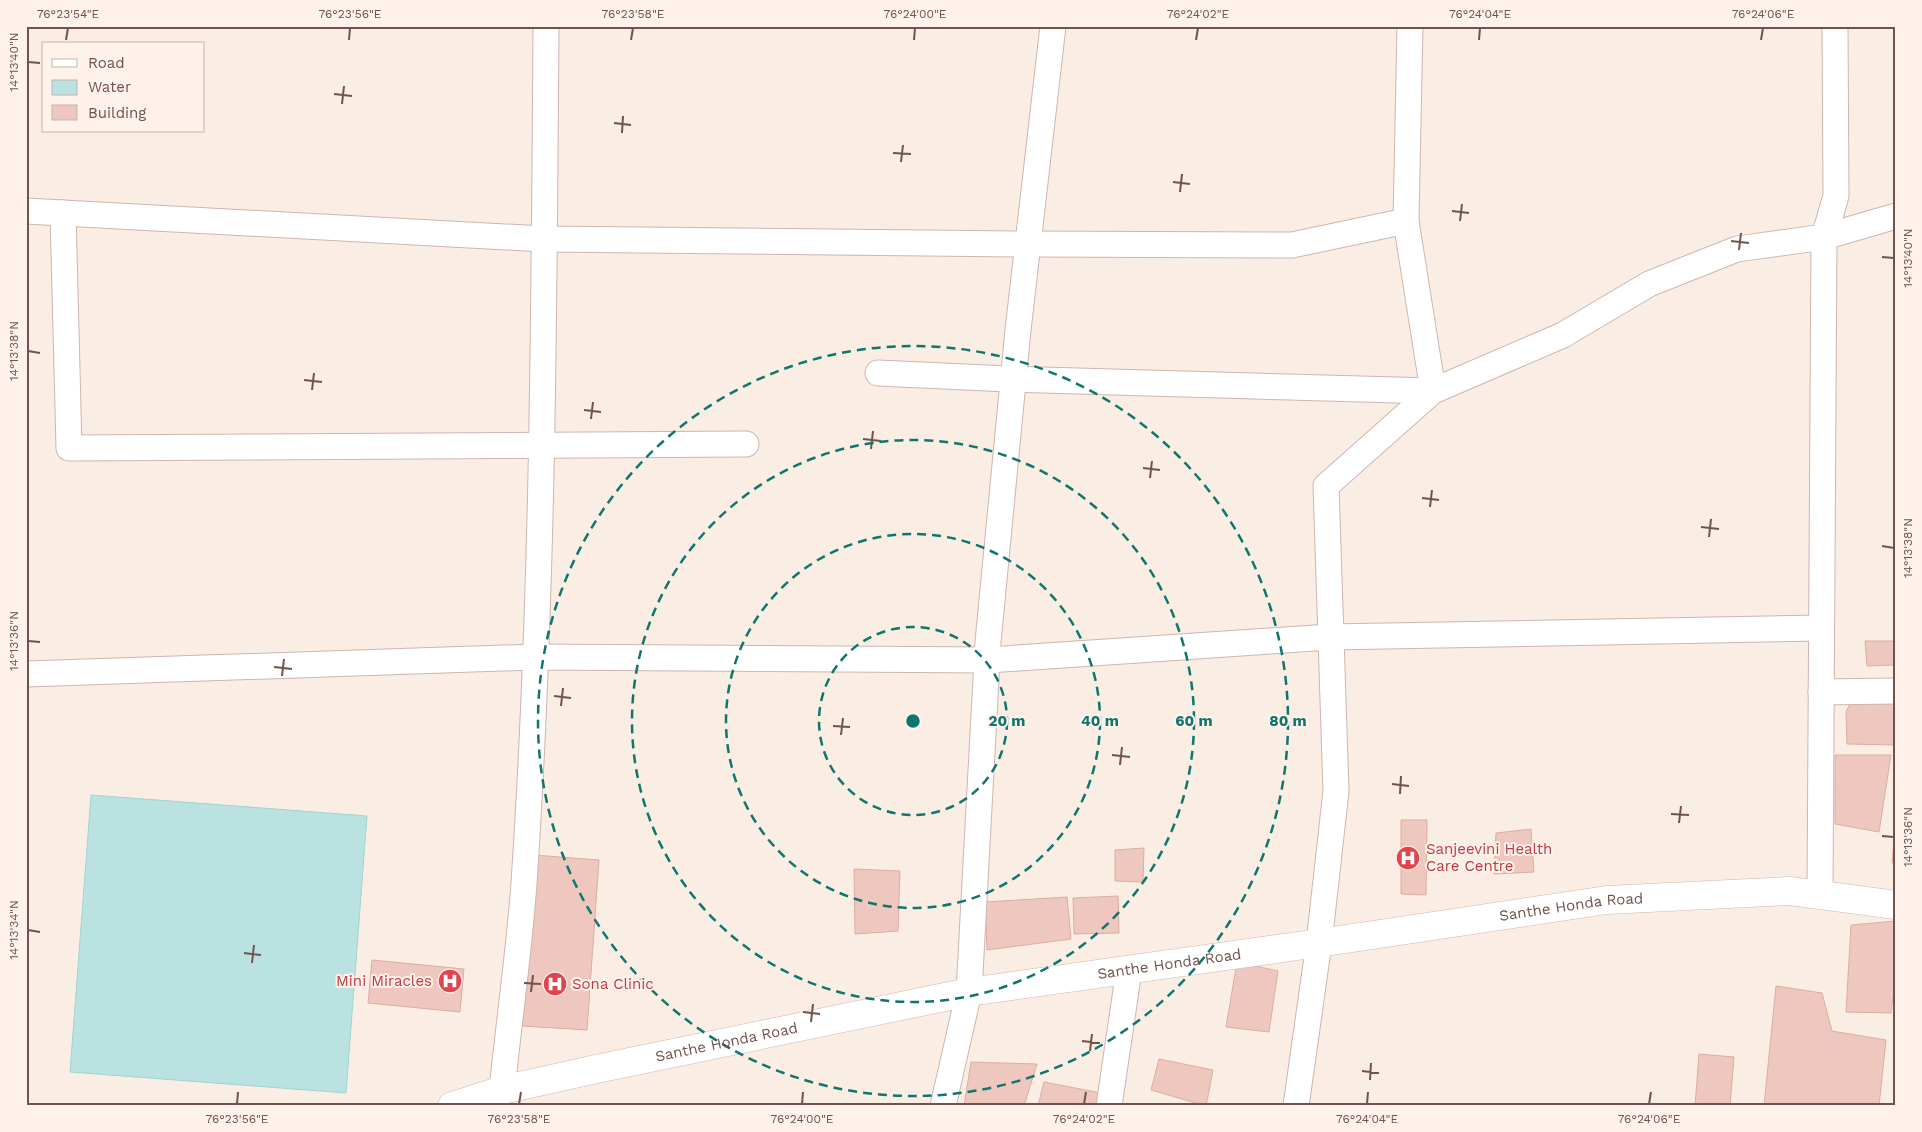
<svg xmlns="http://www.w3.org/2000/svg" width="1922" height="1132" font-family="'Work Sans',sans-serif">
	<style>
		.water { fill: #bae2e1; stroke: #a1d3d2 }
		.building { fill: #eec8be; stroke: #dfaca0 }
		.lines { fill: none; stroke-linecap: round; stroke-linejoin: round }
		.street-casing { stroke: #cdb6af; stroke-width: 27 }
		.secondary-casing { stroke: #d0b5ac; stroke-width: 29 }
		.street { stroke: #fff; stroke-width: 25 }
		.secondary { stroke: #fff; stroke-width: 28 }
		.ticks { fill: none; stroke: #71524c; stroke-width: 2 }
		.ring { fill: none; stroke: #0f766e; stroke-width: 2.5; stroke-dasharray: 9 6 }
		.labels { text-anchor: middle; stroke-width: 4; stroke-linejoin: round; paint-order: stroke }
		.health-label { font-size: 15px; fill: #be3a42; stroke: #fef2ea; text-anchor: start }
		.street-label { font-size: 15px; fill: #71524c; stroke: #fef2ea }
		.centre { fill: #0f766e; stroke: #fef2ea; stroke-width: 2.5 }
		.ring-label { font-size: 15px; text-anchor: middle; font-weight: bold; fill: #0f766e; stroke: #fef2ea; stroke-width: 4; stroke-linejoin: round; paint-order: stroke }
		.neatline { fill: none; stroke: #71524c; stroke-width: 2 }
		.ticks-label { font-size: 12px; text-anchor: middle; fill: #71524c }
	</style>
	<rect width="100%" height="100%" fill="#faeee4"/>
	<!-- water -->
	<path class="water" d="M91,795L367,816L346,1093L70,1072Z"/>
	<!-- building -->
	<g class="building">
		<path d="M1865,641H1896V665L1867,666Z"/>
		<path d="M1856,691L1896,693V745L1847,744L1846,712Z"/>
		<path d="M1835,755H1891L1879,832L1835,824Z"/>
		<path d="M1401,820H1427L1426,895L1401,894Z"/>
		<path d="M1896,820V863H1892Z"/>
		<path d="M1531,829L1534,872L1494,874L1496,833Z"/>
		<path d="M1144,848L1143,882L1115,881V850Z"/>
		<path d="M534,855L599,860L587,1030L522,1026Z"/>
		<path d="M854,869L900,871L898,931L855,934Z"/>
		<path d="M1118,896L1119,933L1074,934L1073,898Z"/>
		<path d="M1067,897L1071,939L987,950L985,902Z"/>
		<path d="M1896,921V973L1891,1013L1846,1012L1851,925Z"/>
		<path d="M372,960L464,969L460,1012L368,1003Z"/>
		<path d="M1237,962L1278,971L1269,1032L1226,1027Z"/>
		<path d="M1776,986L1822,993L1832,1031L1886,1040L1879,1106H1764Z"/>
		<path d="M1699,1054L1734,1057L1730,1106H1695Z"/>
		<path d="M1159,1059L1213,1070L1206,1106L1151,1090Z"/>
		<path d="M971,1062L1037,1064L1024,1106H964Z"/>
		<path d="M1044,1082L1101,1093L1099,1106H1038Z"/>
	</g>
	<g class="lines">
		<!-- street casing -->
		<g class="street-casing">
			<g id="street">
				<path d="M26,211L544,239L1027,244L1292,245L1406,221"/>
				<path d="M63,213L69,448L746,444"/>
				<path d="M878,373L1009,379L1433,391L1406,221L1410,26"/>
				<path d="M26,674L535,657L988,660L1330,637L1820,628"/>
				<path d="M1821,692L1896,691"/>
				<path d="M1820,895L1824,237L1836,196L1835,26"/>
				<path d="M502,1090C509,1021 519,952 524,883C543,598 544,312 546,26"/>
				<path d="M943,1106L969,992L988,642L1018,330L1053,26"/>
				<path d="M1109,1106L1129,970"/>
				<path d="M1296,1106L1319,943L1336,791L1326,486L1433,391L1563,335L1649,284L1737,249L1824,237L1896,216"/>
			</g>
		</g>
		<!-- secondary casing -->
		<g class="secondary-casing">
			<g id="secondary">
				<path id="s1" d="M452,1106L502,1090L601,1068L969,992L1319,943L1607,900L1790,891L1896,905"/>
			</g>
		</g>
		<!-- street -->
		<use href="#street" class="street"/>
		<!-- secondary -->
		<use href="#secondary" class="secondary"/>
	</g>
	<!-- ticks -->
	<path class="ticks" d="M66,40L68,28M349,40L350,28M631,40L633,28M914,40L915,28M1196,40L1198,28M1479,40L1480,28M1761,40L1763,28M28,62L40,63M334,94L352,96M342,104L344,86M614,123L631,125M622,133L623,116M893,153L911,154M901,162L903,145M1173,182L1190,184M1180,192L1182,174M1452,211L1469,213M1460,221L1462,204M1731,241L1749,243M1739,250L1741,233M1882,257L1894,258M28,351L40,353M304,380L322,382M312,390L314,373M584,410L601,412M591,419L593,402M863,439L881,441M871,449L873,431M1143,468L1160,470M1150,478L1152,461M1422,498L1439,500M1430,507L1432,490M1701,527L1719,529M1709,537L1711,519M1882,546L1894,548M28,641L40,642M274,667L292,669M282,676L284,659M554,696L571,698M561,706L563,688M833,726L850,727M841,735L843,718M1112,755L1130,757M1120,765L1122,747M1392,784L1409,786M1400,794L1401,776M1671,814L1689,815M1679,823L1681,806M1882,836L1894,837M28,930L40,932M244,953L261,955M252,963L254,945M524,983L541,984M531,992L533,975M803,1012L820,1014M811,1022L813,1004M1082,1041L1100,1043M1090,1051L1092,1034M1362,1071L1379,1073M1370,1080L1371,1063M237,1104L238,1092M519,1104L521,1092M802,1104L803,1092M1084,1104L1086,1092M1367,1104L1368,1092M1649,1104L1651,1092"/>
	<!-- distance rings -->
	<g class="ring">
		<circle cx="913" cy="721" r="94"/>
		<circle cx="913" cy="721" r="187"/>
		<circle cx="913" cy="721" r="281"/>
		<circle cx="913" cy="721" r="375"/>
	</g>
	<!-- icons -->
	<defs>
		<g id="hospital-disc" transform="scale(1.25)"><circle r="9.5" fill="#e0444e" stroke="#fef2ea"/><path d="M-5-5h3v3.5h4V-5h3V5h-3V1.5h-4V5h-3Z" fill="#fff"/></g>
	</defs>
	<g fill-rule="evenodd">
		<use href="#hospital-disc" x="1408" y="858"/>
		<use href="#hospital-disc" x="450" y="981"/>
		<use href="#hospital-disc" x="555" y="984"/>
	</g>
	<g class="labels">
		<!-- health labels -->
		<g class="health-label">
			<text x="1426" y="854">Sanjeevini Health<tspan x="1426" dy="17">Care Centre</tspan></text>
			<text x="432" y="986" text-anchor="end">Mini Miracles</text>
			<text x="572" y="989">Sona Clinic</text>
		</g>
		<!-- street labels -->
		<g class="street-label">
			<text dy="5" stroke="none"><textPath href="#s1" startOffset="1138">Santhe Honda Road</textPath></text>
			<text dy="5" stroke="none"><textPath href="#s1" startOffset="732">Santhe Honda Road</textPath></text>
			<text dy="5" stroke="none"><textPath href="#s1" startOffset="282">Santhe Honda Road</textPath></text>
		</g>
	</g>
	<circle cx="913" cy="721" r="8" class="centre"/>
	<g class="ring-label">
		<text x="1007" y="726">20 m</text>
		<text x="1100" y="726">40 m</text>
		<text x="1194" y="726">60 m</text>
		<text x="1288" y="726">80 m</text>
	</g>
	<!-- border -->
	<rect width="1922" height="1132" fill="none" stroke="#fef2ea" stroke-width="55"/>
	<!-- legend -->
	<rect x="42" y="42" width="162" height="90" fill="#fef2ea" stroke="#c6b2ab"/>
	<rect x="52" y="59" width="25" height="8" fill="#ffffff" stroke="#c6b2ab"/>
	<text x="88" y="68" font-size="15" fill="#71524c">Road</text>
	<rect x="52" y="80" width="25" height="15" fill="#bae2e1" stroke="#c6b2ab"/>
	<text x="88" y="92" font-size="15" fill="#71524c">Water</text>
	<rect x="52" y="105" width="25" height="15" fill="#eec8be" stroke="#c6b2ab"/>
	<text x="88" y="118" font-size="15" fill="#71524c">Building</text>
	<rect x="28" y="28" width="1866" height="1076" class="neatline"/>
	<g class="ticks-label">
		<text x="68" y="18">76°23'54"E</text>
		<text x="350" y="18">76°23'56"E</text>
		<text x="633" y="18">76°23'58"E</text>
		<text x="915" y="18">76°24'00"E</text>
		<text x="1198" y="18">76°24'02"E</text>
		<text x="1480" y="18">76°24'04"E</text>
		<text x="1763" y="18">76°24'06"E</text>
		<text transform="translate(14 62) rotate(-90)" y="4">14°13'40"N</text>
		<text transform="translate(1908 258) rotate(-90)" y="4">14°13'40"N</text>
		<text transform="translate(14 351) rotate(-90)" y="4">14°13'38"N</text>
		<text transform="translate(1908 548) rotate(-90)" y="4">14°13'38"N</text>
		<text transform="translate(14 641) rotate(-90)" y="4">14°13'36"N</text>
		<text transform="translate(1908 837) rotate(-90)" y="4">14°13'36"N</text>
		<text transform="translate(14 930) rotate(-90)" y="4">14°13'34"N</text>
		<text x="237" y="1123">76°23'56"E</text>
		<text x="519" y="1123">76°23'58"E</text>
		<text x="802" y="1123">76°24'00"E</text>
		<text x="1084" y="1123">76°24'02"E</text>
		<text x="1367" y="1123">76°24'04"E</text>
		<text x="1649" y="1123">76°24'06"E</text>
	</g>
</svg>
